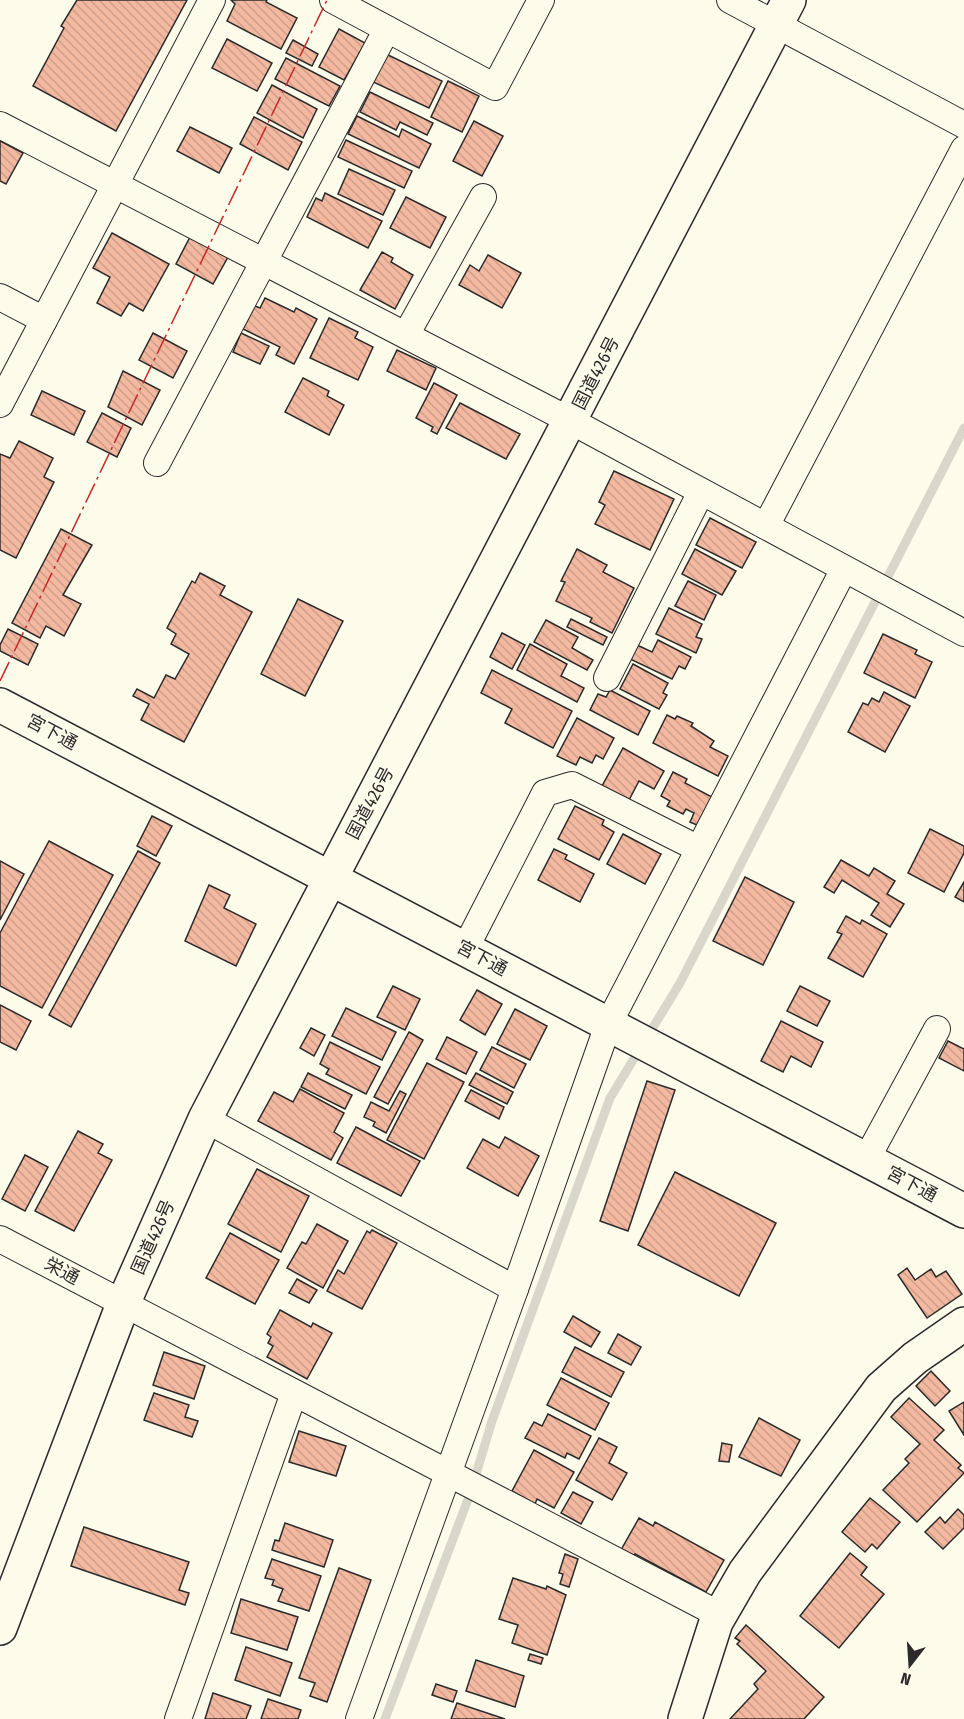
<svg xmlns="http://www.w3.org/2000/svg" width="964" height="1719" font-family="'Fira Sans Condensed','Noto Sans JP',sans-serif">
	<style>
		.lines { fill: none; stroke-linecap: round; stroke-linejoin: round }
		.stream { stroke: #d8d7c9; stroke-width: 9 }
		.building { fill: url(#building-back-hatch); stroke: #2b2b2b; stroke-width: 1.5 }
		.minor-casing { stroke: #2b2b2b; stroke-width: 28 }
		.tertiary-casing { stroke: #2b2b2b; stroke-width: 36 }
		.trunk-casing { stroke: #2b2b2b; stroke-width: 36 }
		.minor { stroke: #fdfbea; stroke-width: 26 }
		.tertiary { stroke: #fdfbea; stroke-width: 33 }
		.trunk { stroke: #fdfbea; stroke-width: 33 }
		.power { stroke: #c62828; stroke-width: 1.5; stroke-dasharray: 21 4.5 3 4.5; stroke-linecap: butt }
		.labels { text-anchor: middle; stroke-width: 4.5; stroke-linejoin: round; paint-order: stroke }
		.street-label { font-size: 18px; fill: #2b2b2b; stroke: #fdfbea }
	</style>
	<defs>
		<pattern id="building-back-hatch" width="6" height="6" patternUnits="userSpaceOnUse" patternTransform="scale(1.5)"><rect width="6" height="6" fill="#f2b8a0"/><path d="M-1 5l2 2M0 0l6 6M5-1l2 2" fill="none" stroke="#d09e8a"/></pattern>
	</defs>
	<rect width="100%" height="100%" fill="#fdfbea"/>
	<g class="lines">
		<!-- stream -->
		<path class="stream" d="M385,1719L470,1494L492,1421L610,1098L680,983L964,428"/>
	</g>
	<!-- building -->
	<g class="building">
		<path d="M77,0H187L116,131L33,86L64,28L61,26Z"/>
		<path d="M231,0H267L266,2L297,18L281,49L227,21L235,4Z"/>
		<path d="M339,29L365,43L344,80L319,67Z"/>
		<path d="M227,39L272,63L257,91L212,68Z"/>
		<path d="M293,40L318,54L312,66L286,53Z"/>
		<path d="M384,53L442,81L429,108L371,81Z"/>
		<path d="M286,58L340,86L329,106L275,79Z"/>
		<path d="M448,81L479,96L462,132L431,117Z"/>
		<path d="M272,85L317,109L303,138L257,113Z"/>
		<path d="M370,92L433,123L427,135L400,122L396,130L360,112Z"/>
		<path d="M357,116L399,137L402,129L431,144L419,168L348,134Z"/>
		<path d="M254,117L302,142L288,170L240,144Z"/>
		<path d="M474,121L503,136L482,176L453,161Z"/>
		<path d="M190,127L232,148L219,173L177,151Z"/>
		<path d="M346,140L412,171L404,188L338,157Z"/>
		<path d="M0,141L23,153L6,184L0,181Z"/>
		<path d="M349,169L395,190L383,215L338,194Z"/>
		<path d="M325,193L382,221L368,248L307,217L316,198L322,201Z"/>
		<path d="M406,197L446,217L430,248L390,228Z"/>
		<path d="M112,233L169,264L143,311L129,303L121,316L97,303L110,277L93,268Z"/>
		<path d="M190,237L228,257L213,284L176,264Z"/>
		<path d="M382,252L393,258L391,262L413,275L395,309L360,290Z"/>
		<path d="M488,255L521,273L502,308L459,285L470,265L479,271Z"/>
		<path d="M265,298L294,312L296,308L317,319L294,364L276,355L280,347L243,329L255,306L260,308Z"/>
		<path d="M329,318L358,332L355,338L373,347L358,380L310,358Z"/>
		<path d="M153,333L187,351L173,378L139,360Z"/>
		<path d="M241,333L269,346L260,364L233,352Z"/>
		<path d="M397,350L436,368L426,390L387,371Z"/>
		<path d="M123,371L160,390L142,425L108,407Z"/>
		<path d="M303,378L329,391L327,396L344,405L329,435L285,412Z"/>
		<path d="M434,383L457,395L437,434L431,431L433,427L416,418Z"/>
		<path d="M42,391L85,411L74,435L31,415Z"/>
		<path d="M460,403L520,434L506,459L446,428Z"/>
		<path d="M102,413L131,428L117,457L87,442Z"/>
		<path d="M19,441L53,458L44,477L54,482L16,558L0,550V454L10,458Z"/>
		<path d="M614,471L674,499L650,550L595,524L605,505L599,502Z"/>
		<path d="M710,518L756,542L742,568L696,545Z"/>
		<path d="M61,529L92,545L63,595L81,604L64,636L46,626L40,638L12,623Z"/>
		<path d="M577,549L607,565L603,572L634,588L612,633L590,622L592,618L556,601L565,582L561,581Z"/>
		<path d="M695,549L736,571L722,595L682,574Z"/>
		<path d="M200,573L225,586L220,595L252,612L184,742L141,720L149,704L133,696L137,689L154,698L166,675L175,679L189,654L171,644L176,634L167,628L192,581L195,583Z"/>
		<path d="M688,581L716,595L704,620L675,606Z"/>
		<path d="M298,599L343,621L305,696L261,674Z"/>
		<path d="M669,608L702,624L696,637L702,639L696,653L656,634Z"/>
		<path d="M571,619L607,637L603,645L567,627Z"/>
		<path d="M546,620L578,637L572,648L593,660L587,670L534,642Z"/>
		<path d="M8,629L38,644L28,665L0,651V645Z"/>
		<path d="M502,633L525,645L512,669L490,657Z"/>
		<path d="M883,634L917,650L915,654L932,662L915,698L864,673Z"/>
		<path d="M658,640L691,657L685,669L679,666L672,679L630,659L637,645L652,652Z"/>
		<path d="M530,644L567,664L561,676L584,688L577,702L517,670Z"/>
		<path d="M633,664L668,683L663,693L667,695L659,709L620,689Z"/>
		<path d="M492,670L572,711L553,748L505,723L512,709L481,693Z"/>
		<path d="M610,690L650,711L638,735L590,710L598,694L606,697Z"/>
		<path d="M884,692L910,706L885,752L848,732L863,703L868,705L872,698L879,702Z"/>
		<path d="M667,715L675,719L677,716L693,723L691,726L714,741L710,747L728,756L718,776L653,743Z"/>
		<path d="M577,718L614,738L603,759L596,755L592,763L580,757L576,765L557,756Z"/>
		<path d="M623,748L664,771L654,789L639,781L629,800L602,786Z"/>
		<path d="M673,772L687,779L685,783L712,797L697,825L690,822L694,813L686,809L683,814L667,806L670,801L661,796Z"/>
		<path d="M575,806L604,820L602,825L614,832L599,860L558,839Z"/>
		<path d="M152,816L172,826L156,856L137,846Z"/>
		<path d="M930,829L964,846V853L944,892L908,873Z"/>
		<path d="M623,834L661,854L645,884L607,864Z"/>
		<path d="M49,841L113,875L42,1008L0,986V933Z"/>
		<path d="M554,849L567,855L565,859L594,874L580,902L538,880Z"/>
		<path d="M138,851L160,863L71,1027L49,1015Z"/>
		<path d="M841,860L869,876L874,868L895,881L887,894L904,904L890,927L871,915L879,903L842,880L834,893L824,887Z"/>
		<path d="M0,861L24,874L0,920Z"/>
		<path d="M745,877L794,902L763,965L713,941Z"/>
		<path d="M964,882V902L955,897Z"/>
		<path d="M209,885L230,895L224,908L256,924L236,966L185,941Z"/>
		<path d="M846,916L860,924L862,920L887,934L863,977L828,958L842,934L837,932Z"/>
		<path d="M393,986L420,999L405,1030L377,1017Z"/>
		<path d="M800,986L830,1001L817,1026L787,1011Z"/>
		<path d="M477,990L502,1004L485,1035L460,1020Z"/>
		<path d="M0,1005L31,1021L16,1050L0,1042Z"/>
		<path d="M346,1008L396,1032L382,1060L332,1036Z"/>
		<path d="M515,1009L547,1026L530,1060L497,1044Z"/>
		<path d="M781,1021L823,1042L811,1067L791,1056L783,1072L761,1061Z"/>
		<path d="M311,1028L325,1035L314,1056L300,1048Z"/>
		<path d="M409,1032L423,1040L388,1104L374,1097Z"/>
		<path d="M447,1037L477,1052L466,1074L436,1059Z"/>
		<path d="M948,1041L964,1049V1071L939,1058Z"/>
		<path d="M330,1042L380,1067L366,1094L326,1074L329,1069L320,1064Z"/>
		<path d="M492,1047L526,1064L514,1088L480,1070Z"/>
		<path d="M427,1063L464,1082L424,1159L387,1140Z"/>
		<path d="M308,1073L352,1095L345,1109L301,1087Z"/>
		<path d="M476,1073L513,1092L507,1104L469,1085Z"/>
		<path d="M647,1081L675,1090L628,1231L600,1221Z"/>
		<path d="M300,1089L344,1113L334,1132L343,1138L331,1160L258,1121L274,1092L293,1102Z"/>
		<path d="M471,1090L504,1107L499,1119L465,1101Z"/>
		<path d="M400,1091L406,1094L386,1133L373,1126L375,1122L364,1117L371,1102L389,1111Z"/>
		<path d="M356,1127L420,1161L401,1196L337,1163Z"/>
		<path d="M78,1131L103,1144L98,1153L112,1160L74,1231L35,1211Z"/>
		<path d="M505,1137L539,1156L518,1196L467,1168L483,1139L499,1148Z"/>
		<path d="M25,1155L48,1167L25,1211L2,1199Z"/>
		<path d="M257,1169L309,1196L281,1252L228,1224Z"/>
		<path d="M675,1172L776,1223L739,1296L638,1245Z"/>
		<path d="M317,1224L348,1241L323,1288L287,1268L302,1242L306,1244Z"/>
		<path d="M372,1230L397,1243L362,1309L327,1291L338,1270L344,1274L367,1231L370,1233Z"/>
		<path d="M230,1233L279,1260L255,1304L206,1278Z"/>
		<path d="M907,1268L915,1280L931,1269L936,1277L946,1271L962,1294L927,1318L898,1275Z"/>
		<path d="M297,1279L317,1290L309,1303L289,1293Z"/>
		<path d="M280,1310L311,1327L313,1323L332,1333L307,1379L267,1357L273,1346L268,1343L271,1337L267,1334Z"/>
		<path d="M573,1316L600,1332L591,1347L564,1332Z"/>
		<path d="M618,1334L641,1347L631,1365L608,1353Z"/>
		<path d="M575,1347L624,1372L611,1397L562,1372Z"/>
		<path d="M164,1352L205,1366L194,1399L153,1385Z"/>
		<path d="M931,1371L950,1391L935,1406L916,1386Z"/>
		<path d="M561,1378L609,1403L595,1430L547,1405Z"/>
		<path d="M154,1393L189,1405L185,1417L198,1421L192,1437L144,1420Z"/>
		<path d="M909,1398L944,1430L934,1440L961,1465L958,1468L964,1473L917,1522L883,1490L909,1463L905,1459L920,1444L891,1417Z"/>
		<path d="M964,1402V1435L949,1411Z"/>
		<path d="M548,1414L591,1436L579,1459L567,1453L565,1458L525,1438L534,1422L542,1426Z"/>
		<path d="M759,1418L800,1440L781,1476L739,1457Z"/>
		<path d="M299,1431L346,1446L336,1476L289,1462Z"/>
		<path d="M599,1438L617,1447L609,1463L627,1473L612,1500L576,1480Z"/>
		<path d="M722,1443L732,1445L729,1462L719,1461Z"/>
		<path d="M534,1450L574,1472L554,1508L537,1499L535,1504L512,1491Z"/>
		<path d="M573,1492L593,1502L581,1524L561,1513Z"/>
		<path d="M870,1498L900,1522L877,1549L872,1544L865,1552L842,1532Z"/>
		<path d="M958,1509L964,1515V1528L943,1549L925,1532L940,1517L945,1523Z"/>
		<path d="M639,1518L653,1526L655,1522L724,1560L706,1592L635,1554L633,1556L621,1550Z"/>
		<path d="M285,1523L333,1540L324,1567L272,1550L275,1540L279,1541Z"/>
		<path d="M84,1527L189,1562L179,1590L189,1593L185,1605L71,1566Z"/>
		<path d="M850,1553L867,1567L861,1575L884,1594L839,1648L800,1616Z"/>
		<path d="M565,1554L578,1559L569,1587L560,1584L563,1574L559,1573Z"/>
		<path d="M272,1559L321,1576L309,1611L278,1601L283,1589L272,1585L274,1580L265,1578Z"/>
		<path d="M339,1568L371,1580L327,1702L310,1696L315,1683L299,1678Z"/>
		<path d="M513,1578L546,1589L547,1586L566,1595L547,1655L512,1643L518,1625L499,1619Z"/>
		<path d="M241,1599L298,1617L287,1650L231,1633Z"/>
		<path d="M746,1625L824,1697L804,1719H730L758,1689L754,1684L766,1671L737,1644L740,1641L735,1638Z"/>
		<path d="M246,1647L292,1663L280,1696L235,1680Z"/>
		<path d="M530,1654L543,1658L541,1664L528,1660Z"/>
		<path d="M476,1660L524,1676L515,1707L466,1691Z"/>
		<path d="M436,1684L457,1691L453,1702L432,1695Z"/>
		<path d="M213,1693L251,1706L246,1719H205Z"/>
		<path d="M268,1699L301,1710L298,1719H261Z"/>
		<path d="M457,1703L505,1719H451Z"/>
	</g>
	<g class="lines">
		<!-- minor casing -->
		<g class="minor-casing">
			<g id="minor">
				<path d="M333,0L495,87L541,0"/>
				<path d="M730,0L964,125"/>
				<path d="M0,125L571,421L964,633"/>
				<path d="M0,297L44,320"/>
				<path d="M406,335L483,197"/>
				<path d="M0,404L212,0"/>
				<path d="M157,463L387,29"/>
				<path d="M766,526L964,149"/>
				<path d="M607,678L701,492"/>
				<path d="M465,949L545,793L572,785L699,849"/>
				<path d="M205,1119L515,1289L359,1719"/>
				<path d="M866,1160L937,1029"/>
				<path d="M0,1239L720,1615"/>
				<path d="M515,1289L608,1025L844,569"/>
				<path d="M178,1719L294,1393"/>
			</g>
		</g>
		<!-- tertiary casing -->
		<g class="tertiary-casing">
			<g id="tertiary">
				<path d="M0,705L964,1211"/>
				<path d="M685,1719L716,1622L745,1572L881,1388L915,1358L964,1324"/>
			</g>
		</g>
		<!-- trunk casing -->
		<g class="trunk-casing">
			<path id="trunk" d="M0,1628L123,1304L205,1119L789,0"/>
		</g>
		<!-- minor -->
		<use href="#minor" class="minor"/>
		<!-- tertiary -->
		<use href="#tertiary" class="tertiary"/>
		<!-- trunk -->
		<use href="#trunk" class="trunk"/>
		<!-- power -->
		<path class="power" d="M0,681L327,0"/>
	</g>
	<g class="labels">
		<!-- street labels -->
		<g class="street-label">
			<text transform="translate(596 373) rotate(-63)" y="6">国道426号</text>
			<text transform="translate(52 732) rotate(28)" y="6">宮下通</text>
			<text transform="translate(370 803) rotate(-62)" y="6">国道426号</text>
			<text transform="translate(482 958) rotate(28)" y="6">宮下通</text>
			<text transform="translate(912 1184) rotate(28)" y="6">宮下通</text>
			<text transform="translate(153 1237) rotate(-66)" y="6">国道426号</text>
			<text transform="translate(62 1271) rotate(28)" y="6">栄通</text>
		</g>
	</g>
	<!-- north arrow -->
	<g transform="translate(910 1665) rotate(197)" stroke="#fdfbea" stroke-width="4.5" paint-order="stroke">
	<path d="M0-4.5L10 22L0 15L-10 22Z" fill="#2b2b2b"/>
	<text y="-9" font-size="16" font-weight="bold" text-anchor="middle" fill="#2b2b2b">N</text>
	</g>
</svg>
